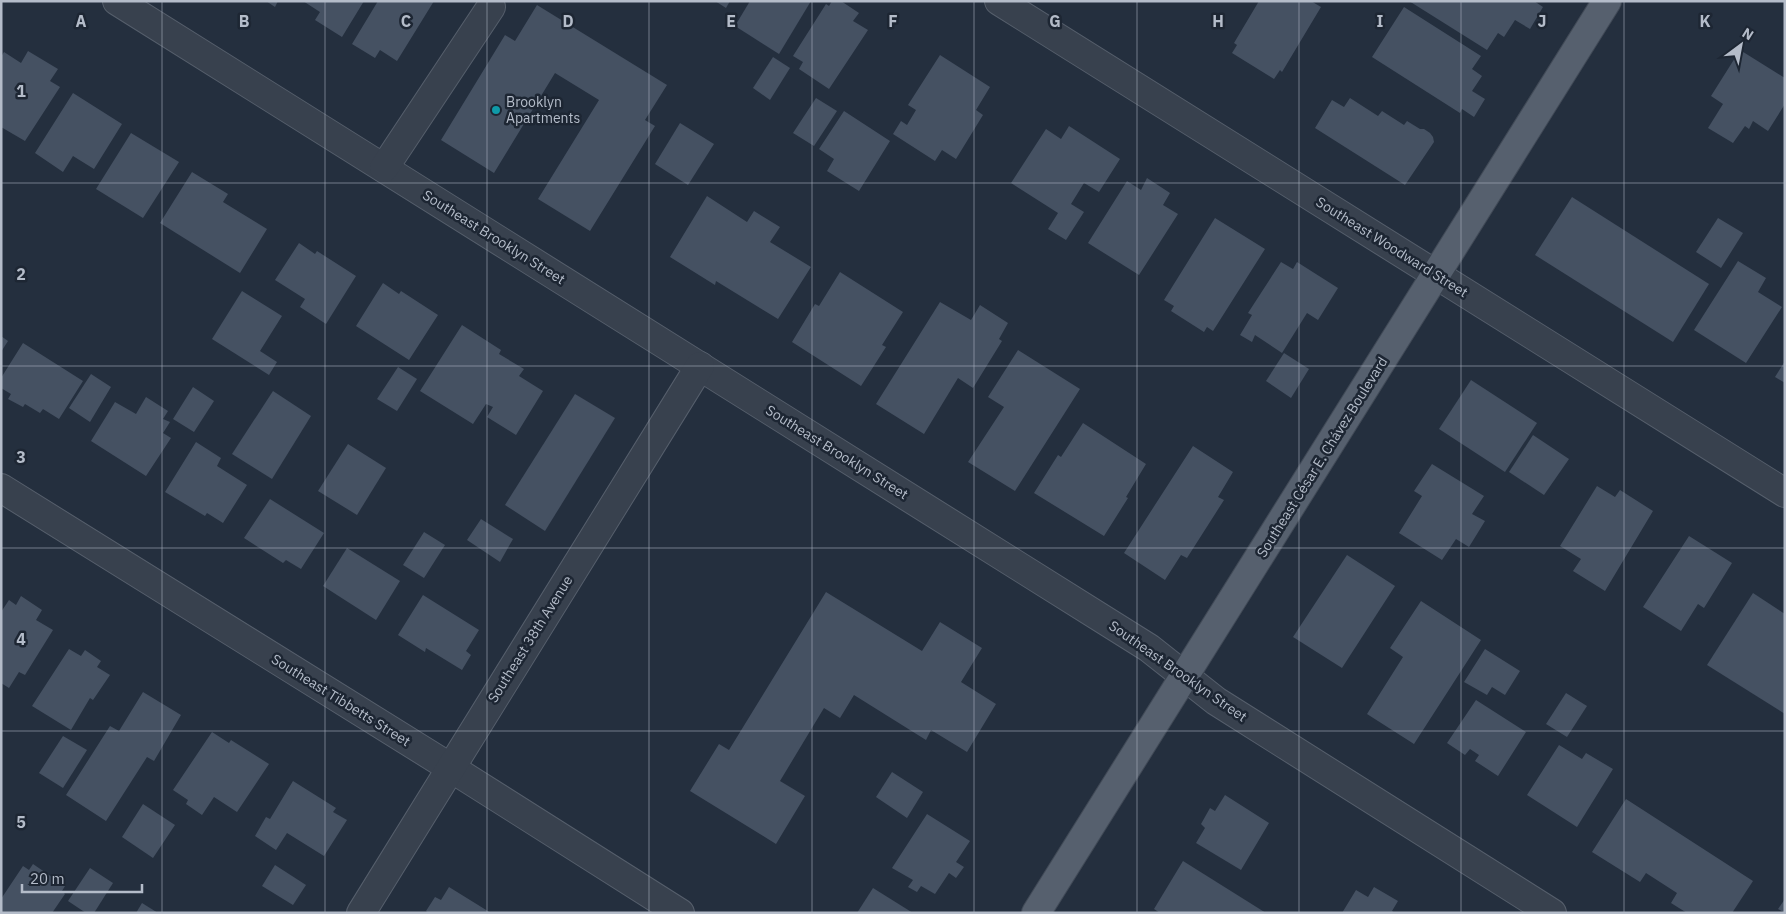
<svg xmlns="http://www.w3.org/2000/svg" width="1786" height="914" font-family="'IBM Plex Sans',sans-serif">
	<style>
		.building { fill: #455162 }
		.lines { fill: none; stroke-linecap: round; stroke-linejoin: round }
		.minor-casing { stroke: #565f6c; stroke-width: 30 }
		.major-casing { stroke: #414a57; stroke-width: 30 }
		.minor { stroke: #38414e; stroke-width: 28 }
		.major { stroke: #56606e; stroke-width: 28 }
		.grid { fill: none; stroke: #b4bcc9; stroke-width: 1; stroke-opacity: 0.55 }
		.culture-dot { fill: #0f9aa8; stroke: #1d2633; stroke-width: 2 }
		.labels { text-anchor: middle; stroke-width: 5; stroke-linejoin: round; paint-order: stroke }
		.poi-label { font-size: 14px; fill: #b4bcc9; stroke: #1d2633; text-anchor: start }
		.street-label { font-size: 14px; fill: #b4bcc9; stroke: #1d2633 }
		.grid-label { font-size: 16px; text-anchor: middle; font-weight: bold; fill: #b4bcc9; stroke: #1d2633; stroke-width: 5; stroke-linejoin: round; paint-order: stroke }
	</style>
	<rect width="100%" height="100%" fill="#242f3e"/>
	<!-- building -->
	<g class="building">
		<path d="M266,1H278L275,7Z"/>
		<path d="M303,1H364L342,37L315,20L320,12Z"/>
		<path d="M378,1H434L397,61L380,50L375,58L352,44Z"/>
		<path d="M715,1H730L726,8Z"/>
		<path d="M750,1H811L779,54L735,26Z"/>
		<path d="M832,1H841L859,13L853,21L868,30L829,89L799,69L803,62L793,56L826,4L829,6Z"/>
		<path d="M1259,1H1311L1321,7L1282,72L1280,70L1274,79L1232,53L1237,45L1234,43Z"/>
		<path d="M1409,1H1534L1543,7L1530,29L1515,20L1504,37L1498,33L1487,50Z"/>
		<path d="M537,5L667,85L645,120L655,126L590,231L538,199L599,100L555,73L494,173L441,140L505,35L515,41Z"/>
		<path d="M1404,7L1481,56L1472,69L1482,76L1472,91L1485,99L1474,117L1462,109L1460,113L1372,57Z"/>
		<path d="M1740,50L1785,78V104L1768,131L1753,121L1749,129L1745,126L1733,143L1708,128L1723,104L1711,96Z"/>
		<path d="M28,51L58,69L50,81L60,87L25,141L1,127V57L4,52L21,63Z"/>
		<path d="M940,55L990,87L976,110L983,115L956,159L942,150L935,161L893,134L901,121L907,125L916,110L908,105Z"/>
		<path d="M773,57L790,68L770,100L753,88Z"/>
		<path d="M73,93L122,124L94,169L73,156L63,172L35,153Z"/>
		<path d="M816,98L837,111L814,146L793,133Z"/>
		<path d="M1350,98L1378,116L1382,111L1404,125L1407,121L1420,129H1424L1430,133L1433,137L1434,142L1405,185L1315,128L1332,100L1344,107Z"/>
		<path d="M844,111L890,141L859,191L827,171L834,159L819,149Z"/>
		<path d="M680,123L714,144L688,185L655,164Z"/>
		<path d="M1069,126L1120,159L1099,192L1084,183L1071,204L1084,212L1066,240L1048,229L1058,213L1011,183L1046,129L1061,139Z"/>
		<path d="M131,133L179,162L143,218L96,189Z"/>
		<path d="M192,172L228,194L223,202L267,229L240,273L160,223Z"/>
		<path d="M1147,178L1170,193L1163,205L1178,214L1139,275L1088,243L1127,181L1141,190Z"/>
		<path d="M707,196L747,222L754,211L780,227L770,242L811,267L778,319L716,281L715,285L670,257Z"/>
		<path d="M1572,197L1709,284L1673,342L1535,255Z"/>
		<path d="M1215,218L1265,249L1213,331L1207,327L1204,332L1171,311L1174,306L1164,300Z"/>
		<path d="M1718,218L1743,233L1721,268L1696,252Z"/>
		<path d="M299,243L315,254L317,251L356,276L326,324L300,307L305,299L275,280Z"/>
		<path d="M1738,261L1766,278L1758,292L1782,307L1746,363L1694,330Z"/>
		<path d="M1281,262L1293,269L1297,262L1338,288L1318,320L1307,313L1282,353L1255,335L1252,342L1240,335L1252,315L1248,313Z"/>
		<path d="M840,272L903,312L882,345L886,347L861,386L792,342L815,304L819,306Z"/>
		<path d="M383,283L399,294L401,291L438,315L409,360L356,326Z"/>
		<path d="M242,291L282,316L260,351L277,362L269,375L212,339Z"/>
		<path d="M940,302L971,320L980,305L1008,323L999,339L1002,341L973,388L958,378L924,434L876,404Z"/>
		<path d="M462,325L501,350L499,354L524,369L519,376L543,391L516,435L487,417L493,407L486,404L473,424L420,391Z"/>
		<path d="M1,336L8,341L1,352Z"/>
		<path d="M23,343L83,381L59,419L43,409L40,413L25,404L23,407L8,399L11,394L1,388V378Z"/>
		<path d="M1018,350L1080,389L1015,491L968,462L1004,407L988,397Z"/>
		<path d="M1284,353L1309,369L1291,398L1266,381Z"/>
		<path d="M1785,361V383L1775,377Z"/>
		<path d="M398,367L417,379L397,411L377,399Z"/>
		<path d="M91,374L111,387L90,422L69,408Z"/>
		<path d="M1471,380L1537,423L1505,472L1439,429Z"/>
		<path d="M193,387L214,401L194,432L173,419Z"/>
		<path d="M273,391L311,416L272,479L232,454Z"/>
		<path d="M575,394L615,418L545,531L505,505Z"/>
		<path d="M146,397L168,411L163,419L170,422L163,433L171,438L146,476L91,441L115,402L136,414Z"/>
		<path d="M1083,423L1146,464L1126,497L1128,498L1104,536L1034,493L1058,455L1061,457Z"/>
		<path d="M1533,435L1569,459L1544,495L1509,472Z"/>
		<path d="M196,442L221,458L217,466L247,485L223,523L207,513L205,516L165,492Z"/>
		<path d="M348,444L386,468L357,515L318,491Z"/>
		<path d="M1193,446L1233,472L1218,497L1224,500L1187,558L1181,555L1165,580L1124,553Z"/>
		<path d="M1432,464L1484,496L1472,514L1485,521L1469,547L1456,539L1442,560L1399,533L1422,496L1414,491Z"/>
		<path d="M1597,486L1615,497L1620,490L1653,511L1605,591L1573,571L1581,559L1560,546Z"/>
		<path d="M270,499L324,533L301,569L286,560L283,563L244,538Z"/>
		<path d="M481,519L513,539L500,562L467,540Z"/>
		<path d="M424,532L445,545L424,578L403,565Z"/>
		<path d="M1689,536L1732,563L1704,608L1698,604L1681,631L1643,607Z"/>
		<path d="M347,548L400,581L376,620L323,586Z"/>
		<path d="M1347,555L1395,586L1342,668L1293,637Z"/>
		<path d="M826,592L922,651L940,622L982,648L961,682L996,704L967,752L931,730L926,740L854,695L840,718L824,708L780,781L805,796L776,844L690,791L719,744L729,750Z"/>
		<path d="M1753,593L1785,614V714L1707,665Z"/>
		<path d="M423,595L479,630L466,651L471,655L462,670L426,648L425,652L398,635Z"/>
		<path d="M21,596L42,610L36,620L53,630L25,675L19,672L9,688L1,683V612L9,600L16,605Z"/>
		<path d="M1421,601L1481,640L1414,744L1367,714L1403,657L1390,648Z"/>
		<path d="M69,649L81,656L85,650L101,661L97,667L110,675L93,700L90,698L71,730L32,706Z"/>
		<path d="M1485,649L1520,671L1505,695L1492,687L1487,695L1464,682Z"/>
		<path d="M143,692L181,715L154,761L147,757L106,821L66,795L110,726L119,731Z"/>
		<path d="M1566,693L1587,706L1567,737L1546,724Z"/>
		<path d="M1476,700L1526,732L1498,776L1475,761L1479,755L1470,749L1465,755L1447,743Z"/>
		<path d="M212,732L229,743L231,740L269,764L237,812L214,797L202,815L186,804L188,800L173,790Z"/>
		<path d="M63,736L87,750L63,788L39,773Z"/>
		<path d="M1559,745L1582,759L1586,753L1613,769L1577,827L1527,795Z"/>
		<path d="M892,772L923,792L907,818L876,797Z"/>
		<path d="M293,781L336,808L333,812L347,820L324,856L287,833L276,850L255,836L266,817L270,819Z"/>
		<path d="M1225,795L1269,823L1241,870L1196,843L1205,828L1201,824L1210,808L1215,811Z"/>
		<path d="M1626,799L1753,881L1732,913H1687L1671,903L1677,893L1646,873L1640,882L1592,852Z"/>
		<path d="M143,804L175,825L153,858L122,837Z"/>
		<path d="M927,814L970,841L956,862L964,867L956,878L949,873L935,894L921,886L917,892L908,887L913,880L892,868Z"/>
		<path d="M1183,861L1266,913H1160L1154,909Z"/>
		<path d="M33,864L65,886L62,891L65,894L52,913H1V899L23,866L29,870Z"/>
		<path d="M275,865L306,885L293,905L262,886Z"/>
		<path d="M90,868L113,883L94,913H86L68,901Z"/>
		<path d="M449,887L491,913H428L426,911L435,897L441,900Z"/>
		<path d="M1374,887L1398,901L1392,911L1395,913H1342L1356,890L1368,897Z"/>
		<path d="M873,888L913,913H857Z"/>
		<path d="M1785,899V913L1778,909Z"/>
		<path d="M142,903L158,913H136Z"/>
	</g>
	<g class="lines">
		<!-- minor casing -->
		<g class="minor-casing">
			<g id="minor">
				<path d="M117,1L1149,648L1216,701L1552,913"/>
				<path d="M999,1L1785,493"/>
				<path d="M384,168L491,7"/>
				<path d="M1,488L451,768L680,913"/>
				<path d="M361,913L700,366"/>
			</g>
		</g>
		<!-- major casing -->
		<g class="major-casing">
			<path id="major" d="M1036,913L1607,1"/>
		</g>
		<!-- minor -->
		<use href="#minor" class="minor"/>
		<!-- major -->
		<use href="#major" class="major"/>
	</g>
	<!-- grid -->
	<path class="grid" d="M162,1V913M325,1V913M487,1V913M649,1V913M812,1V913M974,1V913M1137,1V913M1299,1V913M1461,1V913M1624,1V913M1,183H1785M1,366H1785M1,548H1785M1,731H1785"/>
	<!-- markers -->
	<circle class="culture-dot" cx="496" cy="110" r="5"/>
	<g class="labels">
		<!-- poi labels -->
		<g class="poi-label">
			<text x="506" y="107">Brooklyn<tspan x="506" dy="16">Apartments</tspan></text>
		</g>
		<!-- street labels -->
		<g class="street-label">
			<text transform="translate(494 237) rotate(32)" y="5">Southeast Brooklyn Street</text>
			<text transform="translate(1392 247) rotate(32)" y="5">Southeast Woodward Street</text>
			<text transform="translate(837 452) rotate(32)" y="5">Southeast Brooklyn Street</text>
			<text transform="translate(1322 457) rotate(-58)" y="5">Southeast César E. Chávez Boulevard</text>
			<text transform="translate(530 639) rotate(-58)" y="5">Southeast 38th Avenue</text>
			<text transform="translate(1178 671) rotate(35)" y="5">Southeast Brooklyn Street</text>
			<text transform="translate(341 700) rotate(32)" y="5">Southeast Tibbetts Street</text>
		</g>
	</g>
	<g class="grid-label">
		<text x="81" y="27">A</text>
		<text x="244" y="27">B</text>
		<text x="406" y="27">C</text>
		<text x="568" y="27">D</text>
		<text x="731" y="27">E</text>
		<text x="893" y="27">F</text>
		<text x="1055" y="27">G</text>
		<text x="1218" y="27">H</text>
		<text x="1380" y="27">I</text>
		<text x="1542" y="27">J</text>
		<text x="1705" y="27">K</text>
		<text x="21" y="97">1</text>
		<text x="21" y="280">2</text>
		<text x="21" y="463">3</text>
		<text x="21" y="645">4</text>
		<text x="21" y="828">5</text>
	</g>
	<!-- border -->
	<rect width="1786" height="914" fill="none" stroke="#b4bcc9" stroke-width="5"/>
	<!-- north arrow -->
	<g transform="translate(1741 45) rotate(32)" stroke="#1d2633" stroke-width="4" paint-order="stroke">
	<path d="M0-4L9 19L0 12L-9 19Z" fill="#b4bcc9"/>
	<text y="-8" font-size="14" font-weight="bold" text-anchor="middle" fill="#b4bcc9">N</text>
	</g>
	<!-- scale -->
	<path d="M22 884v8h120v-8" fill="none" stroke="#b4bcc9" stroke-width="2.5"/>
	<text x="30" y="884" font-size="15" fill="#b4bcc9" stroke="#1d2633" stroke-width="4" paint-order="stroke">20 m</text>
</svg>
